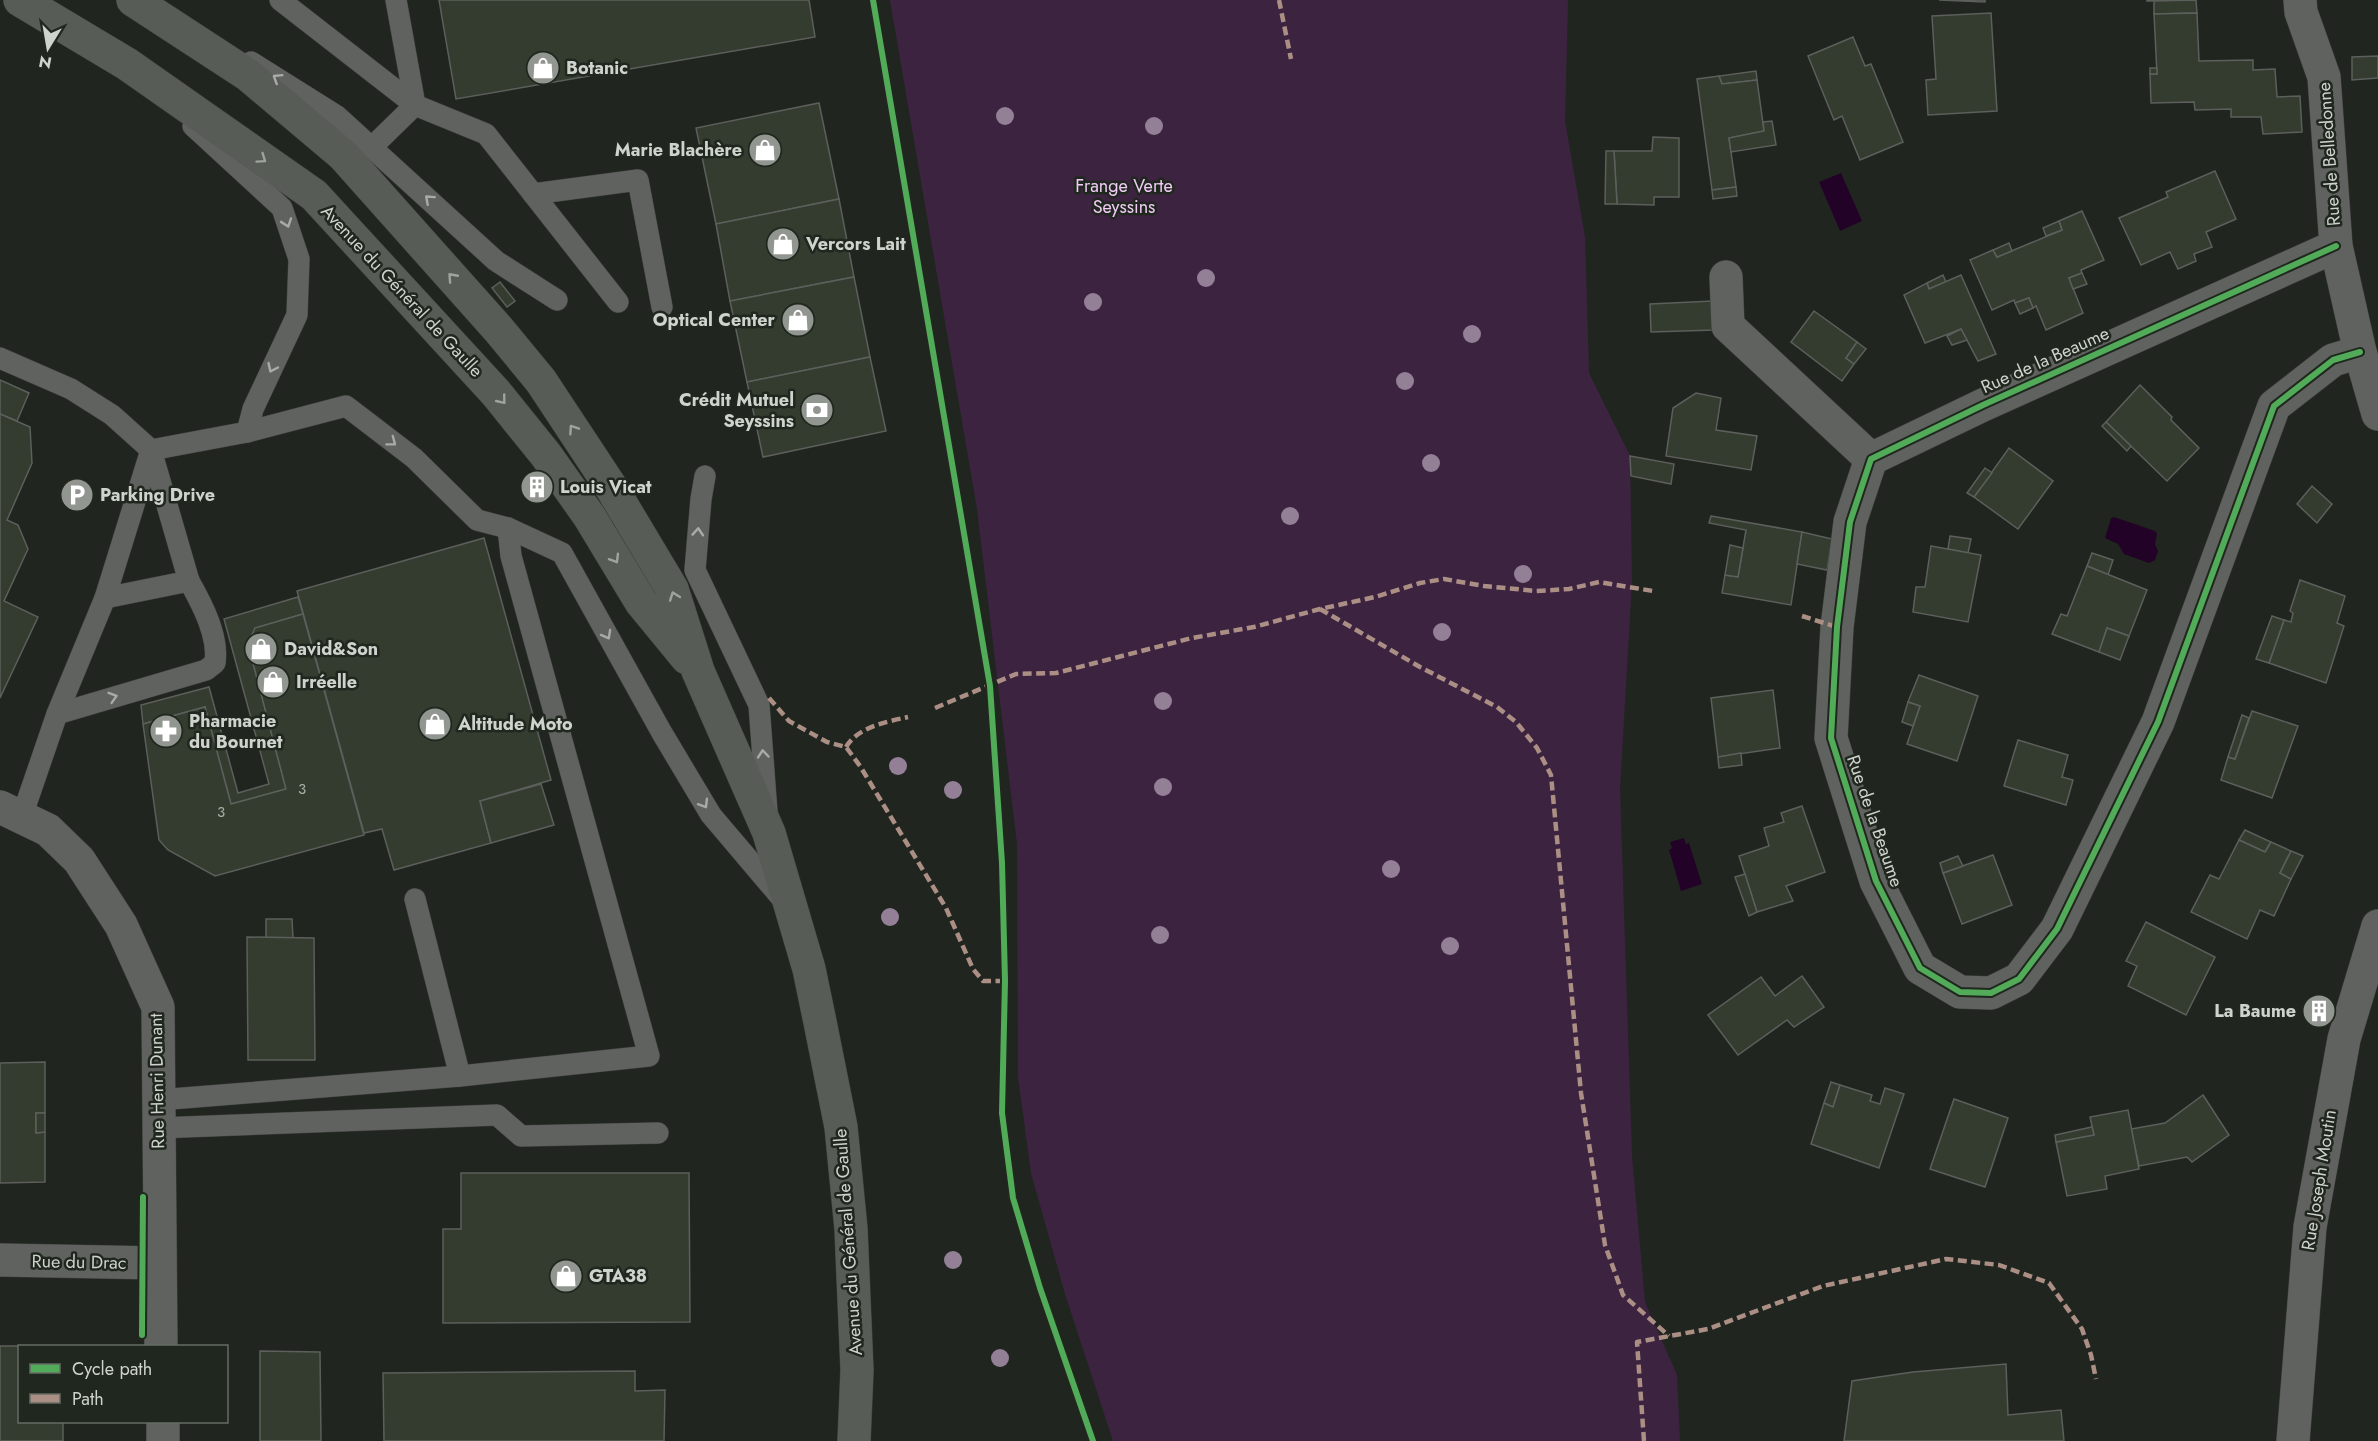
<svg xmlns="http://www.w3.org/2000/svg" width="2378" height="1441" font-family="Jost,sans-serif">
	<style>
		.green { fill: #3c2340 }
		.water { fill: #220327 }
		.building { fill: #333c2f; stroke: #5c5f5b; stroke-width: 1.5 }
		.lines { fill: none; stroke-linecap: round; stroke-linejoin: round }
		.service-casing { stroke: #3e413d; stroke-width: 22 }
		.minor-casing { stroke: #3e413d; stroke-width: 34 }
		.secondary-casing { stroke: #3e413d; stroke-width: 34 }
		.service { stroke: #60625f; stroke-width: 21 }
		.minor { stroke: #60625f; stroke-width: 33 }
		.secondary { stroke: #585c56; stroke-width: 33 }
		.quiet { stroke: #ac8f84; stroke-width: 4.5; stroke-dasharray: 9 4.5; stroke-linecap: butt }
		.cycleway-casing { stroke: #20271e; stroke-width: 10 }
		.cycleway { stroke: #51ab58; stroke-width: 6 }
		.tree { fill: #938096 }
		.oneway { stroke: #a8aba6 }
		.oneway2 { stroke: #9fa39d }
		.labels { text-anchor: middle; stroke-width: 5; stroke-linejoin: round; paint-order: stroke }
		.number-label { font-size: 15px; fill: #a8ada6 }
		.poi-label { font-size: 18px; font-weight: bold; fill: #cfd3cd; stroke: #20271e; text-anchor: start }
		.street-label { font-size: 18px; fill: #cfd3cd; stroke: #20271e }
		.park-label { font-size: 18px; fill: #f1cbf6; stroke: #20271e }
	</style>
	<rect width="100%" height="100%" fill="#212520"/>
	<!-- green -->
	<path class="green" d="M890,0H1568L1565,121L1585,237L1589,373L1630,456L1632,581L1620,789L1632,1156L1645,1302L1677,1375L1680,1441H1113L1065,1294L1031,1173L1018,1077L1017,844L977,509Z"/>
	<!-- water -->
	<g class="water">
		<path d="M1841,173L1862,221L1840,231L1819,182Z"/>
		<path d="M2114,517L2155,531L2157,534L2155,544L2158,551L2155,560L2149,563L2124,554L2118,544L2105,538L2111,518Z"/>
		<path d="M1684,838L1686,844L1689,843L1702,884L1681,891L1669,850L1672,848L1670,842Z"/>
	</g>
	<!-- building -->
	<g class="building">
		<path d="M439,0H809L815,37L456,99Z"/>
		<path d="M1939,0H1985V2Z"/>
		<path d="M2147,0H2193L2147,1Z"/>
		<path d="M2196,0L2197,13L2154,14V1Z"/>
		<path d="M1991,13L1997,111L1928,115L1926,80L1936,79L1932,16Z"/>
		<path d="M2197,13L2199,61L2253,60V70L2275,69L2277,97L2300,96L2302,132L2263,134L2261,117H2231V109L2195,110L2194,102L2151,103L2150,74H2157L2154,14Z"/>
		<path d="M1853,37L1865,66L1871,64L1903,142L1860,160L1842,116L1834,120L1808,56Z"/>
		<path d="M2378,56V78L2352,80V57Z"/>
		<rect x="2150" y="68" width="7" height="6"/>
		<path d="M1756,71L1757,80L1722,84L1719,76Z"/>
		<path d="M1719,76L1722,84L1757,80L1764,131L1729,138L1736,187L1712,190L1697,79Z"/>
		<path d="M819,103L839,199L716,224L696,128Z"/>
		<path d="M1772,121L1776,145L1731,152L1729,138L1764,131L1763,122Z"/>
		<path d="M1653,137L1679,138V197H1654V205L1617,204L1614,151H1652Z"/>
		<path d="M1606,151H1614L1617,204H1605Z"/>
		<path d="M2215,171L2236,219L2206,232L2212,247L2194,254L2196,261L2178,269L2170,252L2141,265L2119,218L2168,197L2166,192Z"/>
		<path d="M1736,187L1737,196L1713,199L1712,190Z"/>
		<path d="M839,199L854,277L730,301L716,224Z"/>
		<path d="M2082,211L2104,260L2081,270L2082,273L2069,278L2083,313L2046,330L2036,306L2033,308L2029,298L2015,303L2014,300L1992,310L1970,260L1993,250L1997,257L2062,230L2059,221Z"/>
		<path d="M2059,221L2062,230L2046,236L2043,228Z"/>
		<path d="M2009,243L2012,251L1997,257L1993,250Z"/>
		<path d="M2082,273L2087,284L2073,289L2069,278Z"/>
		<path d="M1943,275L1946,282L1929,289L1927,283Z"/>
		<path d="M1961,275L1996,354L1978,361L1961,329L1925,343L1904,295L1927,283L1929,289Z"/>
		<path d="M854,277L870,357L747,382L730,301Z"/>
		<path d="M500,282L515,301L507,307L492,288Z"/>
		<path d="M2029,298L2033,308L2020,314L2015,303Z"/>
		<path d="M1713,301L1714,330L1651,332L1650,304Z"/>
		<path d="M1814,311L1857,342L1846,358L1854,364L1842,381L1791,342Z"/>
		<path d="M1961,329L1967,340L1952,345L1947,336Z"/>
		<path d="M1857,342L1866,349L1854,364L1846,358Z"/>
		<path d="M870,357L886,431L763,457L747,382Z"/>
		<path d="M0,380L29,393L17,421L0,414Z"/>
		<path d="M2140,385L2172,417L2171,420L2199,448L2167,481L2106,422Z"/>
		<path d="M1696,393L1721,398L1716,430L1757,436L1751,470L1666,456L1673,408Z"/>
		<path d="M0,414L30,427L32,463L7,520L18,525L28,549L4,601L38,617L0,698Z"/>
		<path d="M2106,422L2131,446L2127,451L2102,426Z"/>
		<path d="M2009,448L2053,481L2018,529L1974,497Z"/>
		<path d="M1630,456L1674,464L1671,484L1631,476Z"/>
		<path d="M1985,468L1992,473L1974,497L1967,493Z"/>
		<path d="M534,474L549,494L540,500L526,480Z"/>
		<path d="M2312,486L2332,504L2317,523L2297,504Z"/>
		<path d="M1711,516L1802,532L1791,605L1722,593L1725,575L1738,577L1746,530L1709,523Z"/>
		<path d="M1802,532L1832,539L1827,570L1797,564Z"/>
		<path d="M1950,536L1971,539L1968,553L1948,549Z"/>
		<path d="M484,538L551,780L480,801L491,843L394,870L382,829L364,833L297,591Z"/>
		<path d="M1730,545L1743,548L1738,577L1725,575Z"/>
		<path d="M1931,546L1981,555L1968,622L1913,612L1916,587H1925Z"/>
		<path d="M2092,553L2113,560L2108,575L2087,566Z"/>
		<path d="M2087,566L2147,590L2129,636L2107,628L2099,652L2052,634L2061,614L2067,616Z"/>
		<path d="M2300,580L2345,596L2337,623L2344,626L2326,683L2269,663L2284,620L2291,622L2293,613L2290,611Z"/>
		<path d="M298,597L303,614L255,628L248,644L286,789L231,804L205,707L143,724L141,705L209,687L238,793L269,784L224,619Z"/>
		<path d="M303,614L364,835L215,876L168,850L159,840L143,724L205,707L231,804L286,789L248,644L255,628Z"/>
		<path d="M2272,616L2284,620L2269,663L2256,659Z"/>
		<path d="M2107,628L2129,636L2120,660L2099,652Z"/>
		<path d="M1919,675L1978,696L1957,761L1907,744L1920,706L1908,702Z"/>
		<path d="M1773,690L1780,748L1718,757L1711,698Z"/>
		<path d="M1908,702L1920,706L1913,726L1902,722Z"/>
		<path d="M2252,711L2298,726L2272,798L2221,780L2228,757L2235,759Z"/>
		<path d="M2242,715L2249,718L2235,759L2228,757Z"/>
		<path d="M2018,740L2068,755L2062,777L2073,780L2066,805L2004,786Z"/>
		<path d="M1741,753L1742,765L1719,768L1718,757Z"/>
		<path d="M541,784L554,825L491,843L480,801Z"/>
		<path d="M1802,806L1825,872L1786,886L1793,901L1757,912L1739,856L1769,846L1764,828L1784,822L1781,813Z"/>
		<path d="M2245,830L2271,842L2265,852L2239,840Z"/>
		<path d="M2239,840L2265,852L2271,842L2291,851L2280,873L2291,879L2274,916L2260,910L2247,939L2191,912L2210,875L2219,879Z"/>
		<path d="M2291,851L2303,856L2291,879L2280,873Z"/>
		<path d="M1993,855L2012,905L1962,924L1943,873Z"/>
		<path d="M1958,856L1963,866L1943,873L1940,863Z"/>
		<path d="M1745,874L1757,912L1749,916L1735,877Z"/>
		<path d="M266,919H292L293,938H266Z"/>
		<path d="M2146,922L2215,957L2186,1015L2128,986L2137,966L2126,961Z"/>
		<path d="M247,937L314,938L315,1060H248Z"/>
		<path d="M1802,976L1824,1007L1794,1027L1787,1020L1738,1055L1708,1015L1761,977L1775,996Z"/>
		<path d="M2318,998L2328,1001L2320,1024L2311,1021Z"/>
		<path d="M45,1062V1113H36V1133L45,1132V1182L0,1183V1063Z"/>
		<path d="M1831,1082L1840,1085L1833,1107L1824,1103Z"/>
		<path d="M1840,1085L1872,1095L1870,1101L1880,1104L1885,1088L1904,1094L1879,1168L1811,1144L1824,1103L1833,1107Z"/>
		<path d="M2203,1095L2229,1135L2192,1162L2187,1157L2139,1166L2131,1129L2165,1123Z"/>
		<path d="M1954,1099L2008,1118L1985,1187L1930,1169Z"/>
		<path d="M2128,1110L2139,1169L2105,1176L2107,1189L2067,1196L2056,1142L2094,1135L2090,1117Z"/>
		<path d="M36,1113H45V1132L36,1133Z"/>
		<path d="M2092,1127L2094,1135L2056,1142L2055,1135Z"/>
		<path d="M461,1173H689L690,1322L443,1323V1229H461Z"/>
		<path d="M0,1346H63H20V1422H63V1441H0Z"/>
		<path d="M260,1351L320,1352L321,1441H260Z"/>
		<path d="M2006,1364L2008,1415L2061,1410L2064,1441H1844L1852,1381L1913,1372Z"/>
		<path d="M635,1371V1391L665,1390L664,1441H384L383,1373Z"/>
	</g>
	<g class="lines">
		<!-- service casing -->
		<g class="service-casing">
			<g id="service">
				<path d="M280,0L415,105L372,147"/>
				<path d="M396,0L415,105L486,134L618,302"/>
				<path d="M251,62L337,116L496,261L557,300"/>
				<path d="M193,126L282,208L299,259L297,315L253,409L247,432L346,406L414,458L477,520L508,528L562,553L662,733L711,815L784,901"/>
				<path d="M533,194L638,180L662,307"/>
				<path d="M0,358L71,389L112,415L151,450L189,581L105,598L151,450"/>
				<path d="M151,450L247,432"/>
				<path d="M705,476L701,499L695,570L759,705L767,812"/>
				<path d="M57,714L206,670L215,663C219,636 202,604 189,581"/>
				<path d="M22,816L57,714L105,598"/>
				<path d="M460,1076L649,1056L511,556L508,528"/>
				<path d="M158,1100L460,1076L415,899"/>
				<path d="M158,1128L497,1115L521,1136L658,1133"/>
			</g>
		</g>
		<!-- minor casing -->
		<g class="minor-casing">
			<g id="minor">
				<path d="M2300,0L2301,12L2324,77L2336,246L2360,352L2378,414"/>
				<path d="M2336,246L1983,405L1871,459L1850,522L1837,627L1831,738L1876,881L1920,968L1960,992L1991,993L2019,979L2057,929L2158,722L2274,406L2333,360L2360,352"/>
				<path d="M1726,277L1728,326L1871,459"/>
				<path d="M0,807L48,830L79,860L121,925L158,1007L161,1346"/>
				<path d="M0,1260L159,1263"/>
				<path d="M163,1422V1441"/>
				<path d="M2293,1441L2310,1227L2344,1039L2378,926"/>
			</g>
		</g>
		<!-- secondary casing -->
		<g class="secondary-casing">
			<g id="secondary">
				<path d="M20,0L127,64L314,195L496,393L546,455L589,516L641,602L687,658"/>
				<path d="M133,0L248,75L343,155L499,330L541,381L611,487L672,589L698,671L769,833L809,969L820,1022L841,1127L851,1229L857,1370L854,1441"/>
			</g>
		</g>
		<!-- service -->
		<use href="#service" class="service"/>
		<!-- minor -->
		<use href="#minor" class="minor"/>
		<!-- secondary -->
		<use href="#secondary" class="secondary"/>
		<!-- quiet -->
		<g class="quiet">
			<path d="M1279,0L1291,59"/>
			<path d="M1320,609L1420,667L1497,707L1516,722L1537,748L1551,775L1581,1093L1605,1245L1623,1295L1669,1336"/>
			<path d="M1802,616L1837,627"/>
			<path d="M769,698L789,721L827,742L846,747L860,766L946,908L973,969L983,981H1005"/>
			<path d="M935,708L1016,674L1056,673L1192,638L1254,627L1320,609L1375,597L1420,583L1444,579L1484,586L1536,591L1569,589L1599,582L1653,591"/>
			<path d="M846,747C858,727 886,722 908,717"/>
			<path d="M1644,1441L1637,1342L1708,1329L1823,1286L1946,1259L1999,1265L2049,1283L2082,1329L2091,1355L2096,1379"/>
		</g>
		<!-- cycleway casing -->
		<g class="cycleway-casing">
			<g id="cycleway">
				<path d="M873,0L990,686L1002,863L1005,981L1002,1113L1013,1198L1040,1288L1093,1441"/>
				<path d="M2336,246L1983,405L1871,459L1850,522L1837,627L1831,738L1876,881L1920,968L1960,992L1991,993L2019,979L2057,929L2158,722L2274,406L2333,360L2360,352"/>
				<path d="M142,1335L143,1197"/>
			</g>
		</g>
		<!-- cycleway -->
		<use href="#cycleway" class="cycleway"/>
	</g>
	<!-- trees -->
	<g class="tree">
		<circle cx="1005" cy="116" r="9"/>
		<circle cx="1154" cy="126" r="9"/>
		<circle cx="1206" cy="278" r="9"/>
		<circle cx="1093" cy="302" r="9"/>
		<circle cx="1472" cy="334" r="9"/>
		<circle cx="1405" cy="381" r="9"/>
		<circle cx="1431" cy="463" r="9"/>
		<circle cx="1290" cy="516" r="9"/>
		<circle cx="1523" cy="574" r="9"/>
		<circle cx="1442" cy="632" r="9"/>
		<circle cx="1163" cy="701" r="9"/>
		<circle cx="898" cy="766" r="9"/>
		<circle cx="1163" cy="787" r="9"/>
		<circle cx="953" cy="790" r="9"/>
		<circle cx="1391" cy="869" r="9"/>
		<circle cx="890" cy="917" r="9"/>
		<circle cx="1160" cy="935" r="9"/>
		<circle cx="1450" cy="946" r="9"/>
		<circle cx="953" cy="1260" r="9"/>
		<circle cx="1000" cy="1358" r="9"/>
	</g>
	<!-- one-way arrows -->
	<defs><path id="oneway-chevron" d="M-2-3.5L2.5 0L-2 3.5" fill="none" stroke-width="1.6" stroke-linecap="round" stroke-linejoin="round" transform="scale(1.5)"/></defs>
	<g class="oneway">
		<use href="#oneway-chevron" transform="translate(277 78) rotate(-148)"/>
		<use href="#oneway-chevron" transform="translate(429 199) rotate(-138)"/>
		<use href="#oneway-chevron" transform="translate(287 223) rotate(71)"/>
		<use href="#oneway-chevron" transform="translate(272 368) rotate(115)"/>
		<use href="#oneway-chevron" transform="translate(392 442) rotate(37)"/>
		<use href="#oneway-chevron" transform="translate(698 532) rotate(-86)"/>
		<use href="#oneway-chevron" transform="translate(607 635) rotate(61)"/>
		<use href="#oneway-chevron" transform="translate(113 697) rotate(-17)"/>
		<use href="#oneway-chevron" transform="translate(763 754) rotate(-95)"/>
		<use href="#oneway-chevron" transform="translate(704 804) rotate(59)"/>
	</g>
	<g class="oneway2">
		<use href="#oneway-chevron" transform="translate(262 159) rotate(35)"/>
		<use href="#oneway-chevron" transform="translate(452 277) rotate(-132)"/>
		<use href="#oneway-chevron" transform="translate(502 400) rotate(51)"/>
		<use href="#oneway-chevron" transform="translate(573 429) rotate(-124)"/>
		<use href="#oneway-chevron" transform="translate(615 559) rotate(59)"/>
		<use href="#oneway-chevron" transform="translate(674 596) rotate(-110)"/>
	</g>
	<!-- icons -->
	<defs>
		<g id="shop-disc" transform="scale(1.725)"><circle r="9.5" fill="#929690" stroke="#20271e"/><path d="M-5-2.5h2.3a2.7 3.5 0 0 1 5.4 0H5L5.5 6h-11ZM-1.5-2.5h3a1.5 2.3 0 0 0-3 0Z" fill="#fff"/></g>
		<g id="bank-disc" transform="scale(1.725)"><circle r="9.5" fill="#929690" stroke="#20271e"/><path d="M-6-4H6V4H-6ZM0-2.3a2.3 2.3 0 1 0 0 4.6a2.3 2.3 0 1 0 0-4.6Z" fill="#fff"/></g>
		<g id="building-disc" transform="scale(1.725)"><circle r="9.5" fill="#929690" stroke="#20271e"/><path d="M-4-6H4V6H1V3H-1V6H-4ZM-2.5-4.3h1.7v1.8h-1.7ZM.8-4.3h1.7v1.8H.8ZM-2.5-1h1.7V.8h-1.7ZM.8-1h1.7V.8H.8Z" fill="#fff"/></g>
		<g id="parking-disc" transform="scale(1.725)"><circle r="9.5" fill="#929690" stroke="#20271e"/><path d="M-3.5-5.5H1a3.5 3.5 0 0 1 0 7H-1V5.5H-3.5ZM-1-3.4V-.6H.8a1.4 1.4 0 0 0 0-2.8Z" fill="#fff"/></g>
		<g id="pharmacy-disc" transform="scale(1.725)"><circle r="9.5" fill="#929690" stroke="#20271e"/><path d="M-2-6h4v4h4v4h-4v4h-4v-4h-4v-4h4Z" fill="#fff"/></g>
	</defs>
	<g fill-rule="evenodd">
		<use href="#shop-disc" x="543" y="68"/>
		<use href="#shop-disc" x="765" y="150"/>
		<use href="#shop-disc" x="783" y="244"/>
		<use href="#shop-disc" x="798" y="320"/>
		<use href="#bank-disc" x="817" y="410"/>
		<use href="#building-disc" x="537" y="487"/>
		<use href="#parking-disc" x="77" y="495"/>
		<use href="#shop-disc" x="261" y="649"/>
		<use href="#shop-disc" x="273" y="682"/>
		<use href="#shop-disc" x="435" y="724"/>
		<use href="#pharmacy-disc" x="166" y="731"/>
		<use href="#building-disc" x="2319" y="1011"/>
		<use href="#shop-disc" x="566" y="1276"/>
	</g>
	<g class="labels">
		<!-- number labels -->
		<g class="number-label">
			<text x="302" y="794">3</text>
			<text x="221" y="817">3</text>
		</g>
		<!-- poi labels -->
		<g class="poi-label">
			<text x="566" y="74">Botanic</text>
			<text x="742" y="156" text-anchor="end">Marie Blachère</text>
			<text x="806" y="250">Vercors Lait</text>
			<text x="775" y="326" text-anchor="end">Optical Center</text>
			<text x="794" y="406" text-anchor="end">Crédit Mutuel<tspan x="794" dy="21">Seyssins</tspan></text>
			<text x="560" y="493">Louis Vicat</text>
			<text x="100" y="501">Parking Drive</text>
			<text x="284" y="655">David&amp;Son</text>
			<text x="296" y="688">Irréelle</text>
			<text x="189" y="727">Pharmacie<tspan x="189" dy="21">du Bournet</tspan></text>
			<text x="458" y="730">Altitude Moto</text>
			<text x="2296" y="1017" text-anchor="end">La Baume</text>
			<text x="589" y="1282">GTA38</text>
		</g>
		<!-- street labels -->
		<g class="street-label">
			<text transform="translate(2329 154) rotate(-94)" y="6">Rue de Belledonne</text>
			<text transform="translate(402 291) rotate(47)" y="6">Avenue du Général de Gaulle</text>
			<text transform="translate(2045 360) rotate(-24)" y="6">Rue de la Beaume</text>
			<text transform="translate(1875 821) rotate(71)" y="6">Rue de la Beaume</text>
			<text transform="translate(157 1081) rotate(-91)" y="6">Rue Henri Dunant</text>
			<text transform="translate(2319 1180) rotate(-81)" y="6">Rue Joseph Moutin</text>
			<text transform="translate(848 1242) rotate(-94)" y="6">Avenue du Général de Gaulle</text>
			<text transform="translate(79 1262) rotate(1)" y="6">Rue du Drac</text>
		</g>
		<!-- park labels -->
		<g class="park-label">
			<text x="1124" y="192">Frange Verte<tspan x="1124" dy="21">Seyssins</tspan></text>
		</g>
	</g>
	<!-- legend -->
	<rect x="18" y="1345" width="210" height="78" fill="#20271e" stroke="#666c64" stroke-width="1.5"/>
	<rect x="30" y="1364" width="30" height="9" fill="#51ab58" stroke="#666c64" stroke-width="1.5"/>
	<text x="72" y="1375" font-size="18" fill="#cfd3cd">Cycle path</text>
	<rect x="30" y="1394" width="30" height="9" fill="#ac8f84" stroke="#666c64" stroke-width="1.5"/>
	<text x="72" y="1405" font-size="18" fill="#cfd3cd">Path</text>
	<!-- north arrow -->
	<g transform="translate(48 48) rotate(191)" stroke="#20271e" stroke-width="4.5" paint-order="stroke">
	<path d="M0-4.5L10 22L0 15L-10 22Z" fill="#cfd3cd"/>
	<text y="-9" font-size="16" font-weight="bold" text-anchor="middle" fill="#cfd3cd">N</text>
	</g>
</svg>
